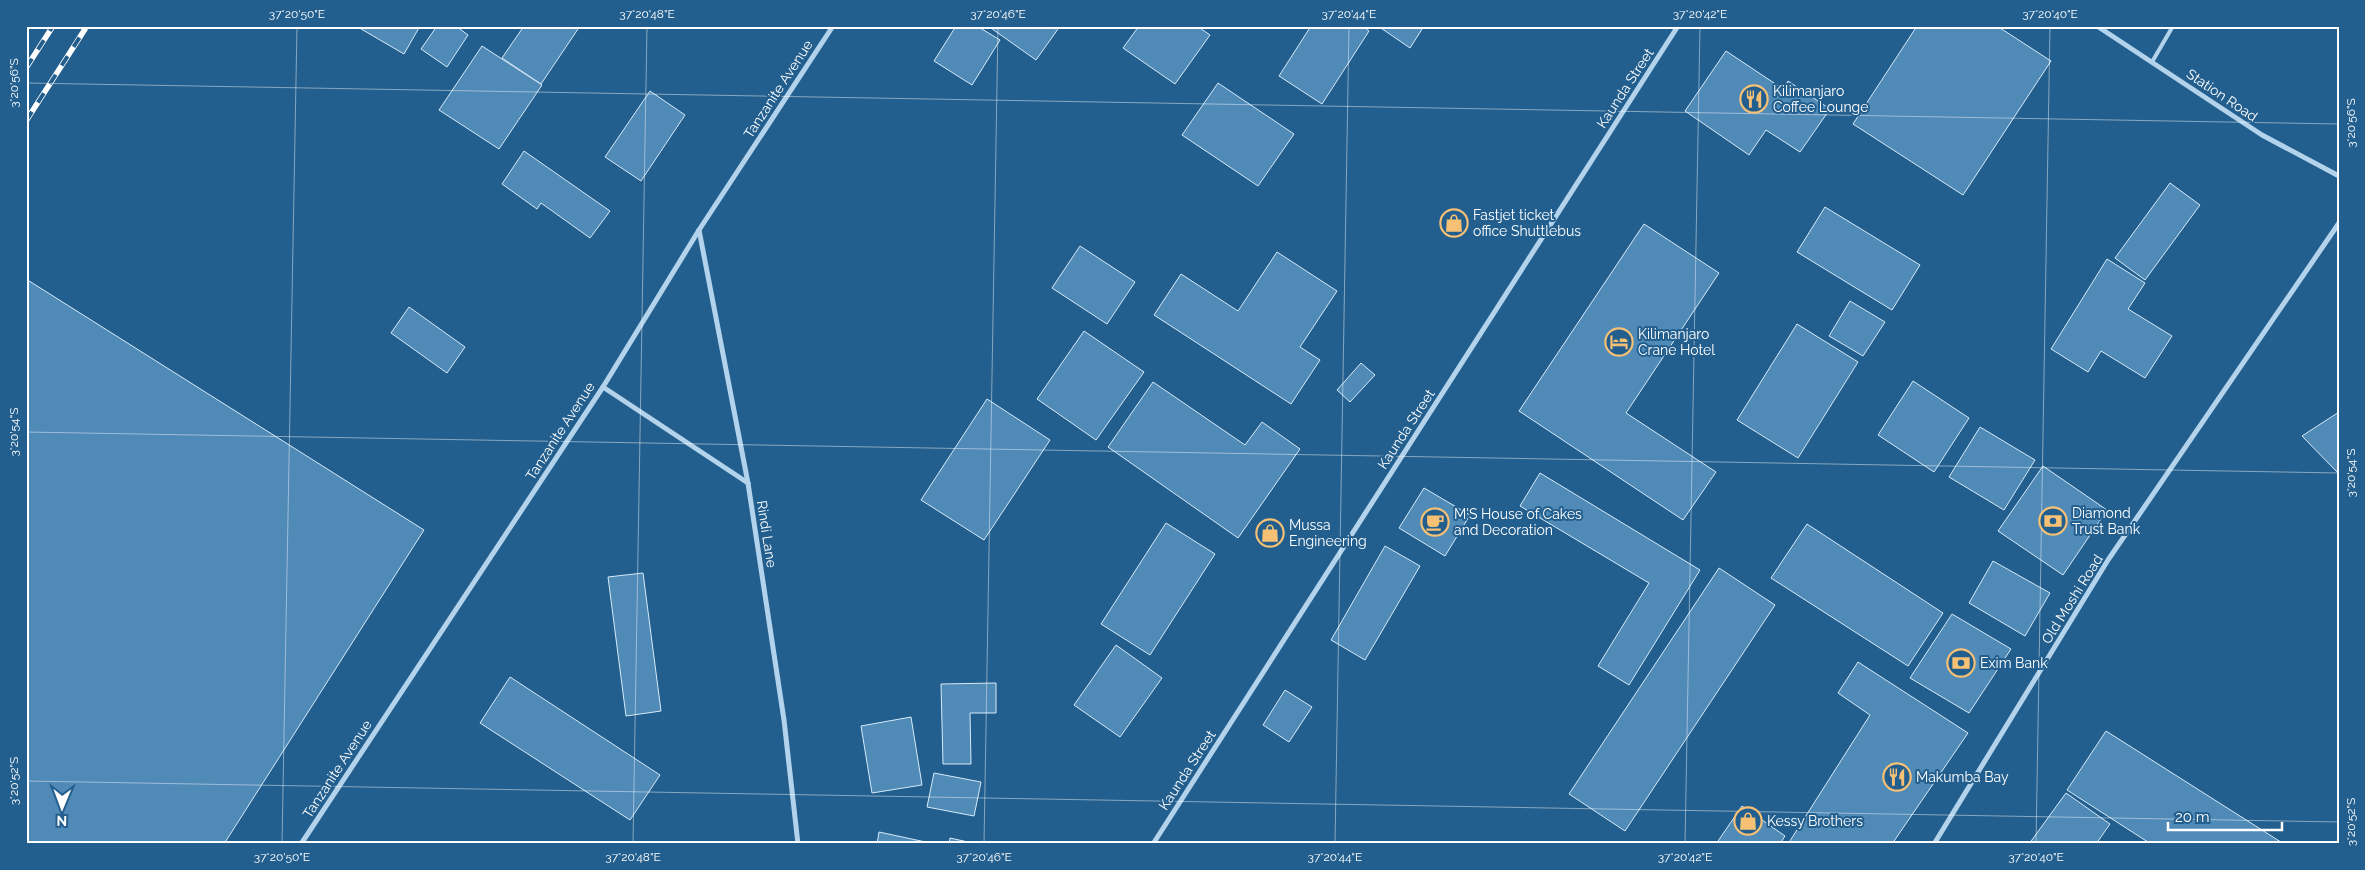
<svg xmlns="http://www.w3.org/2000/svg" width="2365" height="870" font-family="Raleway,sans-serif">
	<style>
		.building { fill: #508ab7; stroke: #d7eaf8 }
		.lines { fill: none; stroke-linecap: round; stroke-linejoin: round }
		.service { stroke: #b2d3eb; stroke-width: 4 }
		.minor { stroke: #b2d3eb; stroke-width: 5 }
		.rail-casing { stroke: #fff; stroke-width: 5.5 }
		.rail { stroke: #235f8e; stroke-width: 4; stroke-dasharray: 11; stroke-linecap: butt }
		.ticks { fill: none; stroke: #fff; stroke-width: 1; stroke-opacity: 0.45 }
		.labels { text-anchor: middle; stroke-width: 4; stroke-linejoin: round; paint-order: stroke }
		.street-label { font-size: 14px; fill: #fff; stroke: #235f8e }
		.poi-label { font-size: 14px; fill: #fff; stroke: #235f8e; text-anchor: start }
		.neatline { fill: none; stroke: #fff; stroke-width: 2 }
		.ticks-label { font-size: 12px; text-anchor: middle; fill: #fff }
	</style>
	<rect width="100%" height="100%" fill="#235f8e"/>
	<!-- building -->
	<g class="building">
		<path d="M356,26H420L404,54Z"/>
		<path d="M437,26H456L468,35L447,67L421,49Z"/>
		<path d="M524,26H580L541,84L502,58Z"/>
		<path d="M956,26H977L1000,40L972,85L934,61Z"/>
		<path d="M988,26H1054L1058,29L1036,60Z"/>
		<path d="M1139,26H1197L1210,35L1175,84L1123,48Z"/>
		<path d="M1311,26H1363L1369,31L1322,104L1279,76Z"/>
		<path d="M1378,26H1424L1410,48Z"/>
		<path d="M1917,26H1997L2051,61L1963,195L1853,124Z"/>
		<path d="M482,46L542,85L499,149L439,110Z"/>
		<path d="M1726,51L1783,89L1788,81L1830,109L1800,152L1766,130L1749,155L1685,111Z"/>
		<path d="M1218,83L1294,134L1258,186L1182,135Z"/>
		<path d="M650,91L685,115L641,181L605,157Z"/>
		<path d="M524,151L610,211L590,238L541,203L537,209L502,184Z"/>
		<path d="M2170,183L2200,205L2145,280L2115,258Z"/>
		<path d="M1825,207L1920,265L1892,310L1797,252Z"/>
		<path d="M1644,224L1719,273L1626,413L1716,472L1683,520L1519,411Z"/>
		<path d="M1080,246L1135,282L1107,324L1052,288Z"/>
		<path d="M1277,252L1337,291L1300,347L1320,360L1291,404L1154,315L1181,274L1238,311Z"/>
		<path d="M2107,259L2145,283L2128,309L2172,336L2145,378L2101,351L2088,372L2051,349Z"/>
		<path d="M26,279L424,530L224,844H26Z"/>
		<path d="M1850,301L1885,322L1863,356L1829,336Z"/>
		<path d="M409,307L465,347L447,373L391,333Z"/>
		<path d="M1797,324L1858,362L1798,458L1737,420Z"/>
		<path d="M1084,331L1144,372L1096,440L1037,399Z"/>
		<path d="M1361,363L1375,375L1350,402L1337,390Z"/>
		<path d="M1913,381L1969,418L1934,472L1878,435Z"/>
		<path d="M1153,382L1245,445L1262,422L1300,449L1238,538L1108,447Z"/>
		<path d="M987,399L1050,440L984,540L921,500Z"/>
		<path d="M2339,412V474L2302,436Z"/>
		<path d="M1980,427L2035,460L2004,510L1949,477Z"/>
		<path d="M2043,466L2107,510L2063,575L1998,531Z"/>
		<path d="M1540,473L1700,570L1629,685L1598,666L1649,583L1520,506Z"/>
		<path d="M1424,488L1470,515L1445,556L1399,528Z"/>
		<path d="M1166,523L1215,554L1150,655L1101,624Z"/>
		<path d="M1807,524L1943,613L1908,666L1771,578Z"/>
		<path d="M1385,546L1420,566L1365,660L1331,640Z"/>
		<path d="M1993,561L2050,593L2025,636L1969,603Z"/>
		<path d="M1719,568L1775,605L1625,831L1569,794Z"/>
		<path d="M643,573L661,711L626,716L608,577Z"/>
		<path d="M1952,614L2011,649L1969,713L1910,678Z"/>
		<path d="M1116,645L1162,678L1120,737L1074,705Z"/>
		<path d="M1858,662L1968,733L1892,844H1788L1870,715L1838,693Z"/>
		<path d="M510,677L660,775L630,820L480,723Z"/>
		<path d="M996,683V713H970L971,764H943L941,684Z"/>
		<path d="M1285,690L1312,707L1289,742L1263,725Z"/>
		<path d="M911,717L922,785L872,793L861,726Z"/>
		<path d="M2106,731L2284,844H2151L2067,790Z"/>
		<path d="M934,773L981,782L974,816L927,807Z"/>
		<path d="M2066,793L2110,824L2096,844H2029Z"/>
		<path d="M1742,806L1785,836L1780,844H1716Z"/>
		<path d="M879,832L935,844H877Z"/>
		<path d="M950,838L977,844H949Z"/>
	</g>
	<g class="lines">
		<!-- service -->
		<path class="service" d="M2152,62L2173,26"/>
		<!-- minor -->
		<g class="minor">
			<path d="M2097,26L2262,135L2339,176"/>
			<path d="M699,230L748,483L784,720L798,844"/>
			<path d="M603,387L748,483"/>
			<path d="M301,844L603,387L699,230L833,26"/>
			<path d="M1153,844L1678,26"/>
			<path d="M1934,844L2108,560L2339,223"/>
		</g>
		<!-- rail casing -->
		<g class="rail-casing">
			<g id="rail">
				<path d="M26,68L53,26"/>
				<path d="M26,121L87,26"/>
			</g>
		</g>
		<!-- rail -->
		<use href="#rail" class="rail"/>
	</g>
	<!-- ticks -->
	<path class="ticks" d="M26,83L2339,124M26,432L2339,473M26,781L2339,822M282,844L297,26M633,844L647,26M984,844L998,26M1335,844L1349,26M1685,844L1700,26M2036,844L2050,26"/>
	<!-- icons -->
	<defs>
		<g id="restaurant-ring" transform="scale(1.4375)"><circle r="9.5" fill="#235f8e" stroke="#f7c175" stroke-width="1.5"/><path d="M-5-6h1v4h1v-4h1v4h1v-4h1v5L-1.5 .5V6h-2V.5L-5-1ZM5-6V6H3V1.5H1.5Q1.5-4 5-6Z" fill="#f7c175"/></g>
		<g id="shop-ring" transform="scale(1.4375)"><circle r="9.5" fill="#235f8e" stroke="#f7c175" stroke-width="1.5"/><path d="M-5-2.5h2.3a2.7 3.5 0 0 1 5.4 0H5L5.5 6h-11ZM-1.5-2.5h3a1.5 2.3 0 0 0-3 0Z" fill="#f7c175"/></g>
		<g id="hotel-ring" transform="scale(1.4375)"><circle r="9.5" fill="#235f8e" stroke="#f7c175" stroke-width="1.5"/><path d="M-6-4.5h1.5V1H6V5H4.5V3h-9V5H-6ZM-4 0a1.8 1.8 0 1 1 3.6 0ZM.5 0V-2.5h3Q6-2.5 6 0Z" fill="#f7c175"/></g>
		<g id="bank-ring" transform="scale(1.4375)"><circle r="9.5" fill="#235f8e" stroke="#f7c175" stroke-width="1.5"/><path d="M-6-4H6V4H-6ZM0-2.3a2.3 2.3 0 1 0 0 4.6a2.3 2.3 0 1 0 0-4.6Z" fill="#f7c175"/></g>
		<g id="cafe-ring" transform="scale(1.4375)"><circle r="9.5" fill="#235f8e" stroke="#f7c175" stroke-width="1.5"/><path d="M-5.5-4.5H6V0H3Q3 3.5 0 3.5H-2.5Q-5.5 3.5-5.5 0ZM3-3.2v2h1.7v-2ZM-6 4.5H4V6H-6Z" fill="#f7c175"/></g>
	</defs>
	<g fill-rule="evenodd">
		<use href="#restaurant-ring" x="1754" y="99"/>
		<use href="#shop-ring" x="1454" y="223"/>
		<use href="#hotel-ring" x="1619" y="342"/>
		<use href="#bank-ring" x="2053" y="521"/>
		<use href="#cafe-ring" x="1435" y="522"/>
		<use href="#shop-ring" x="1270" y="533"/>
		<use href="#bank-ring" x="1961" y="663"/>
		<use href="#restaurant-ring" x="1897" y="777"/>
		<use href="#shop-ring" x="1748" y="821"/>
	</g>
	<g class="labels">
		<!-- street labels -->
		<g class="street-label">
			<text transform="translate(1625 88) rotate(-57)" y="5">Kaunda Street</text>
			<text transform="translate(778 89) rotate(-57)" y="5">Tanzanite Avenue</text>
			<text transform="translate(2222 95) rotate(34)" y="5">Station Road</text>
			<text transform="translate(1406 429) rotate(-57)" y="5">Kaunda Street</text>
			<text transform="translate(560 431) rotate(-57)" y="5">Tanzanite Avenue</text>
			<text transform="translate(767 534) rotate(81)" y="5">Rindi Lane</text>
			<text transform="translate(2072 599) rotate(-58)" y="5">Old Moshi Road</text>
			<text transform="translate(337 769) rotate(-57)" y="5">Tanzanite Avenue</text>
			<text transform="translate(1187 770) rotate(-57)" y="5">Kaunda Street</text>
		</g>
		<!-- poi labels -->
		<g class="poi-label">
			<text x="1773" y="96">Kilimanjaro<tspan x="1773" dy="16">Coffee Lounge</tspan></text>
			<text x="1473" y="220">Fastjet ticket<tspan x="1473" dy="16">office Shuttlebus</tspan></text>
			<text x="1638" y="339">Kilimanjaro<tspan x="1638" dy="16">Crane Hotel</tspan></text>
			<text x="2072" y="518">Diamond<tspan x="2072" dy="16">Trust Bank</tspan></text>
			<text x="1454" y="519">M'S House of Cakes<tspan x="1454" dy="16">and Decoration</tspan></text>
			<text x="1289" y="530">Mussa<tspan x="1289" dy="16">Engineering</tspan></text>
			<text x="1980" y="668">Exim Bank</text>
			<text x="1916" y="782">Makumba Bay</text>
			<text x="1767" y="826">Kessy Brothers</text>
		</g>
	</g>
	<!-- border -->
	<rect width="2365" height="870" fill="none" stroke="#235f8e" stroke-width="55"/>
	<!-- north arrow -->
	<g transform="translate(62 808) rotate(181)" stroke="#235f8e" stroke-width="4" paint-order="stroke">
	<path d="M0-4L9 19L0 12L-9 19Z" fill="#ffffff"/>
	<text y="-8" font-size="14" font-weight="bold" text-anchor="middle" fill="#ffffff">N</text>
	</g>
	<!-- scale -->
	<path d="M2168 822v8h114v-8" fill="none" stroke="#ffffff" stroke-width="2.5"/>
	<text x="2175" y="822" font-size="15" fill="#ffffff" stroke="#235f8e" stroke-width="4" paint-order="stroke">20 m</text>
	<rect x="28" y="28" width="2310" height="814" class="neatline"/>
	<g class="ticks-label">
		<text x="297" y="18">37°20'50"E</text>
		<text x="647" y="18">37°20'48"E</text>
		<text x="998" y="18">37°20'46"E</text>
		<text x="1349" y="18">37°20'44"E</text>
		<text x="1700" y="18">37°20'42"E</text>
		<text x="2050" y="18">37°20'40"E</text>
		<text transform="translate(14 83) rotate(-90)" y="4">3°20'56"S</text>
		<text transform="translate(2351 123) rotate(-90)" y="4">3°20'56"S</text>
		<text transform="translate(14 432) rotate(-90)" y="4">3°20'54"S</text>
		<text transform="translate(2351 473) rotate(-90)" y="4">3°20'54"S</text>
		<text transform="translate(14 781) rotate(-90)" y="4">3°20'52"S</text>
		<text transform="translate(2351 822) rotate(-90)" y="4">3°20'52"S</text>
		<text x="282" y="861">37°20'50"E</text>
		<text x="633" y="861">37°20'48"E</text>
		<text x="984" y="861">37°20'46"E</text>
		<text x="1335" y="861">37°20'44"E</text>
		<text x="1685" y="861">37°20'42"E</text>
		<text x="2036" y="861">37°20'40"E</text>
	</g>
</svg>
